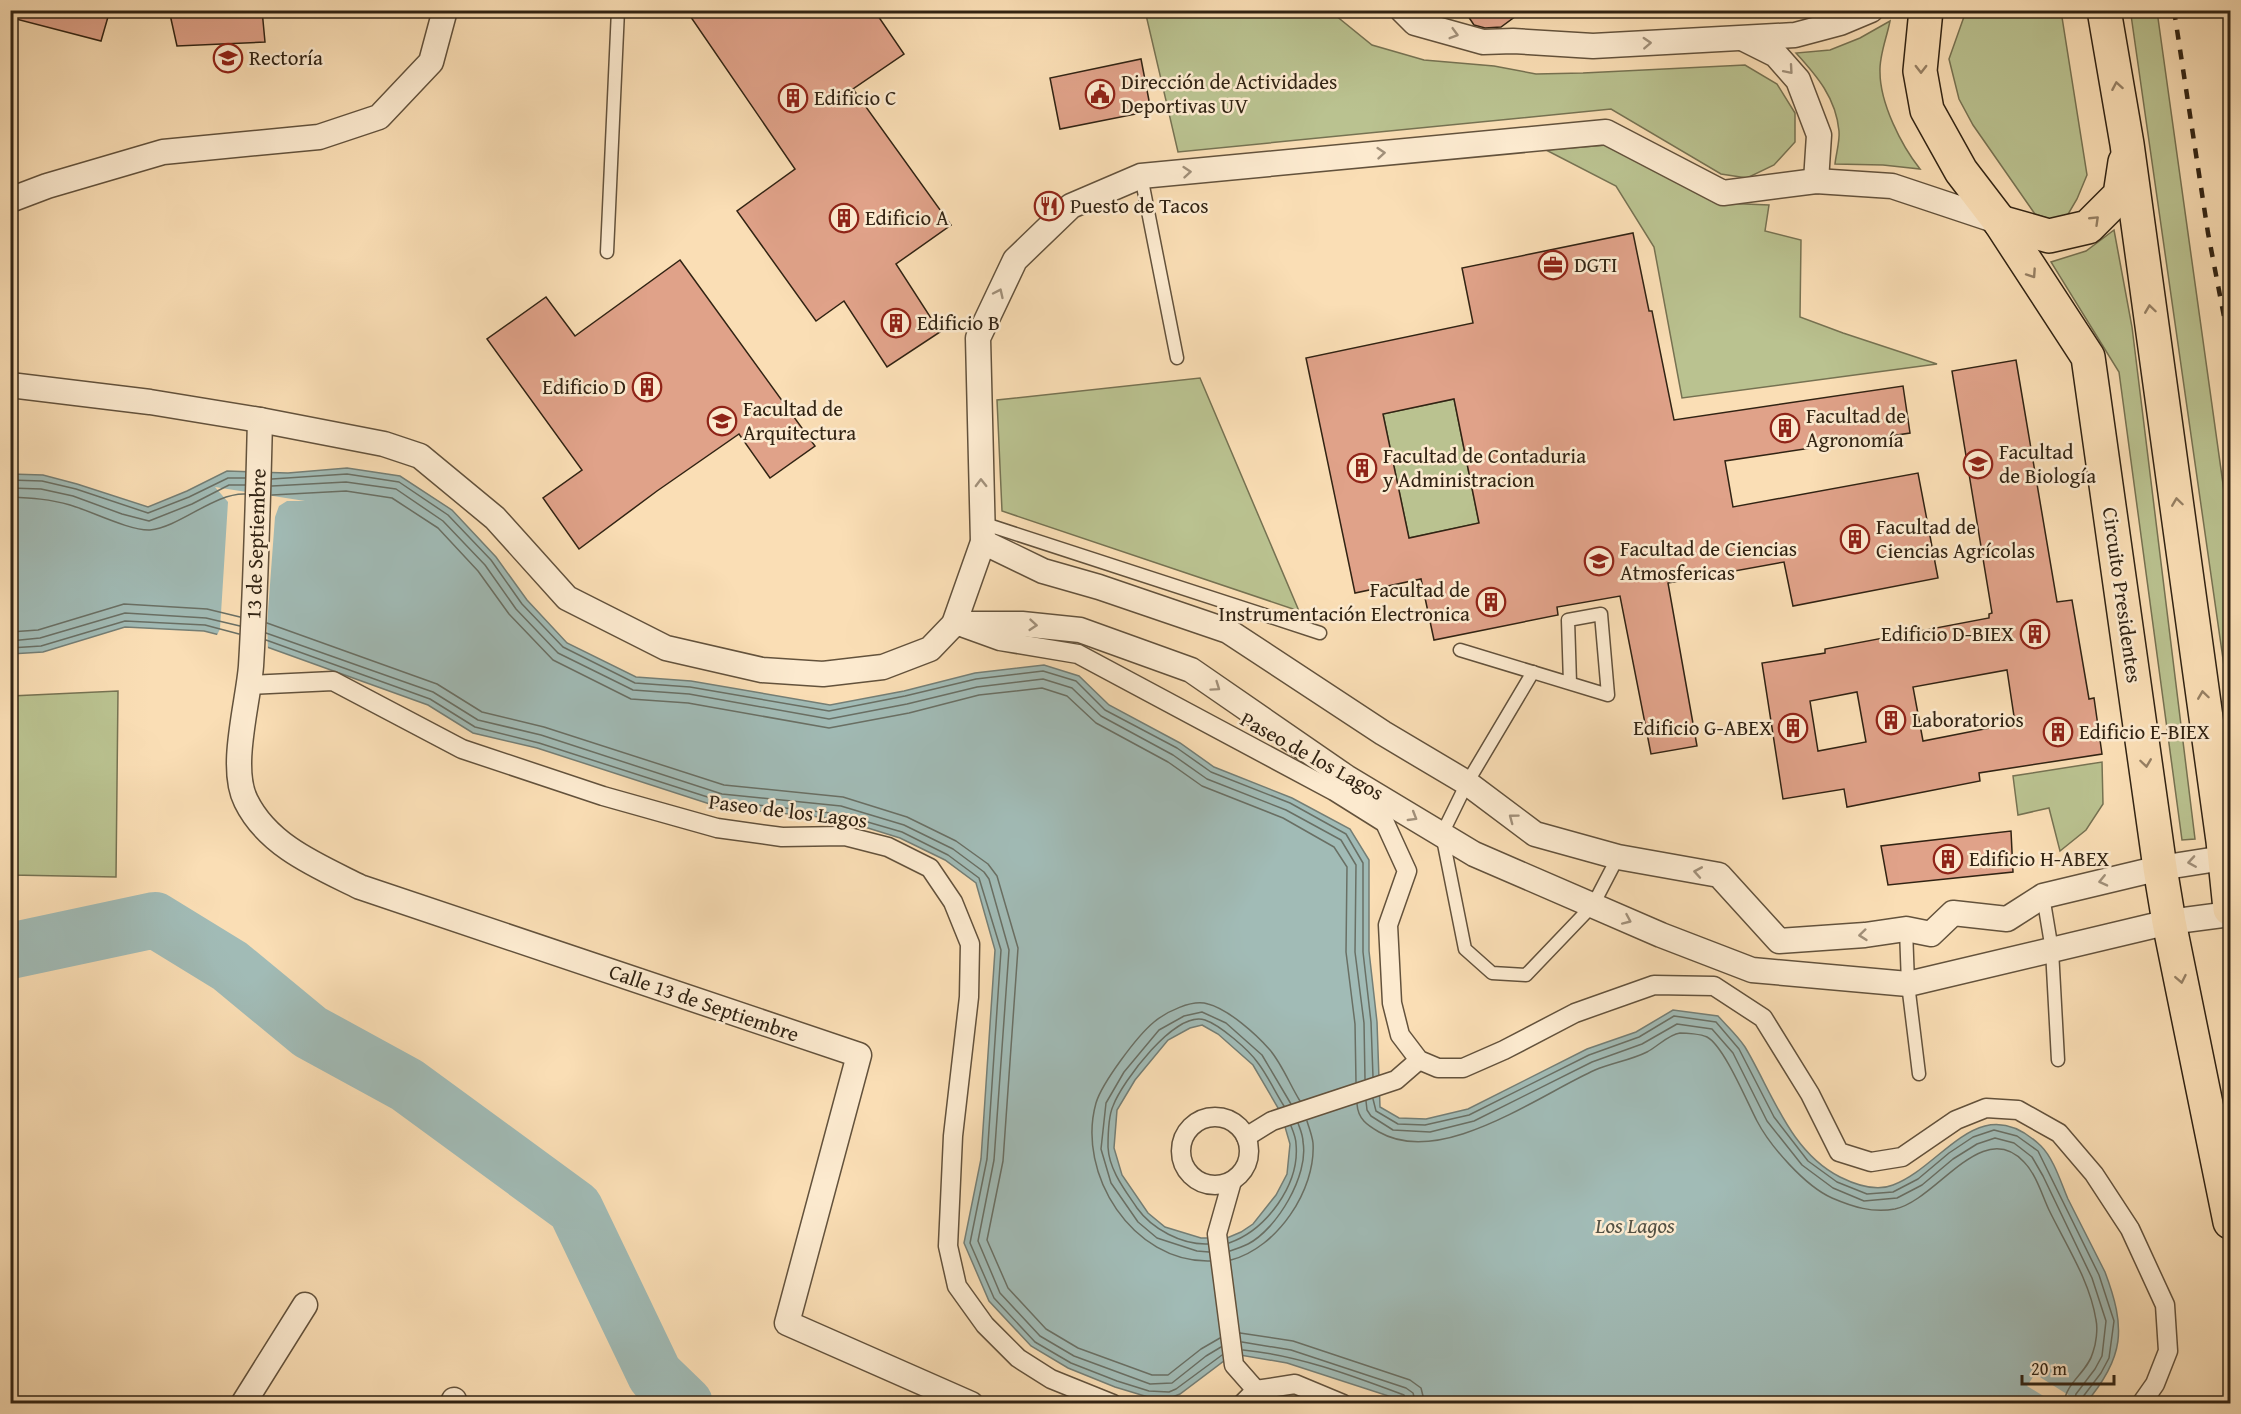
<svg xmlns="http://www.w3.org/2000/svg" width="2241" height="1414" font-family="'Gentium Book Plus',serif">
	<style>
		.green { fill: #bac290; stroke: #767252; stroke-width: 1.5 }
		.water { fill: #a1bbb6; stroke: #747e75; stroke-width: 1.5; fill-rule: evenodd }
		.pier { fill: #fadeb5 }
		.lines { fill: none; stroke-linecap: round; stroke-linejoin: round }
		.shore { stroke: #696f64; stroke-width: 1.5 }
		.river { stroke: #a1bbb6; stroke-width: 56 }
		.building { fill: #e0a289; stroke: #312313; stroke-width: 1.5; fill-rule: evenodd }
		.service-casing { stroke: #63523c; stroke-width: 15 }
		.pedestrian-casing { stroke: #63523c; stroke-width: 21 }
		.minor-casing { stroke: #63523c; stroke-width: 27 }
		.primary-casing { stroke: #312313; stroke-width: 36 }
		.service { stroke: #fceacf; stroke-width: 12 }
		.pedestrian { stroke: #fceacf; stroke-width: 18 }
		.minor { stroke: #fceacf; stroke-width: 24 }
		.primary { stroke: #fadeb5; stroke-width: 33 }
		.rail { stroke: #312313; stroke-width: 4.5; stroke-dasharray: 10 10; stroke-linecap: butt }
		.oneway { stroke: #a1907a }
		.oneway2 { stroke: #968064 }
		.labels { text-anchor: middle; stroke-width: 5; stroke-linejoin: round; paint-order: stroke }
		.poi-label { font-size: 21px; fill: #312313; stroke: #fceacf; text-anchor: start }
		.street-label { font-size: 21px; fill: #312313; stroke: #fceacf }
		.water-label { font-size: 22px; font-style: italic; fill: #535144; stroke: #fceacf }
	</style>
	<rect width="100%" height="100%" fill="#fadeb5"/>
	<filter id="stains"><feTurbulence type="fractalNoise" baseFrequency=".00333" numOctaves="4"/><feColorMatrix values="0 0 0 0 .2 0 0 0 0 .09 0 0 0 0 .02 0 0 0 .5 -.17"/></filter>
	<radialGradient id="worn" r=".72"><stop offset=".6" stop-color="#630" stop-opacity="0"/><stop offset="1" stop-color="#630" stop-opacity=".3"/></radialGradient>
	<!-- green -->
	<g class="green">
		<path d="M1157,10L1330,11L1372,45L1424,60L1494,66L1536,74L1583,73L1745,65L1777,84L1795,113V142L1774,165L1747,178L1721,174L1611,109L1178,152L1146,15Z"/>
		<path d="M1966,11H2061L2087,175L2077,199L2067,216L2050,219L2035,214L1973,125L1959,99L1949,59Z"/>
		<path d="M2157,11L2230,534V708L2131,15Z"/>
		<path d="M1890,21C1887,37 1879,56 1880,72C1880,103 1901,145 1920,169L1883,165L1835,164C1836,154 1840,141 1839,131C1836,98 1817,76 1796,53L1830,50L1860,38Z"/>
		<path d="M1607,145L1721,203L1769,205L1765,231L1801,240L1800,317L1843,333L1937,364L1682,398L1654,247L1616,186L1546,150Z"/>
		<path d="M2114,230L2132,327L2195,839L2182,840L2119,372L2051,262L2086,251Z"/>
		<path d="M1200,378L1299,611L1002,511L997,400Z"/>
		<path d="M1454,399L1479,523L1409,538L1383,414Z"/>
		<path d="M118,691L116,877L11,875V696Z"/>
		<path d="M2102,762L2103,804L2086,830L2060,851L2049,808L2018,815L2013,776Z"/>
	</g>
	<!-- water -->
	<path class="water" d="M347,468L400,476L452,510L496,557L527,600L567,643L636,677L691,681L830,705L904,691L975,673L1044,665L1079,676L1109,705L1180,743L1214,767L1292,798L1350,829L1369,860V951L1377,1022L1380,1107L1399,1118L1426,1119L1468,1109L1587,1049L1636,1032L1673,1010L1718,1016C1727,1026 1738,1036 1745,1047C1772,1092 1790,1152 1840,1177C1856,1185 1876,1192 1893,1185C1944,1166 1979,1087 2041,1146C2054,1159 2061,1183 2068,1199C2080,1223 2093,1248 2105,1272C2126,1328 2125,1357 2085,1404L1410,1403L1287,1363L1240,1355L1224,1361L1180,1394L1170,1398L1148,1397L1115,1387L1068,1368L1031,1346L989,1301L964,1243L981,1159L995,950L976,883L945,860L900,838L839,819L719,807L537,748L473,733L428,705L267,647L204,631L125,627L43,652L11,654V474L43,475L77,484L148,507L187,491L227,471L288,473ZM1202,1025L1218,1034L1253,1065L1281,1113L1290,1144L1287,1174L1276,1195L1253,1224L1241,1232L1227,1238H1201L1165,1227L1148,1213L1122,1175L1114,1148L1117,1110L1135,1080L1168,1040L1190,1028Z"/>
	<!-- pier -->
	<g class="pier">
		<path d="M215,487L305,501H287L279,506L275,517L267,625L268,650L216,637L220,629L228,502Z"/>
		<path d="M2035,1374L2081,1403H2055L2027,1386Z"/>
	</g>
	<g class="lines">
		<!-- shore -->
		<g class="shore">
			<path d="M272,479L347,474L399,482L448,515L491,560L522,604L563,647L635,683L690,687L829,711L905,696L976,679L1043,671L1076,681L1105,710L1177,748L1211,772L1290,803L1346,834L1363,863V952L1371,1022L1373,1077"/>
			<path d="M10,480L42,481L76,489L148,513L189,497L228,478H245"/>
			<path d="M272,486L346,482L396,489L443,521L485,565L516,609L558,653L633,690L689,694L829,719L907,704L977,687L1043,679L1072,688L1101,716L1173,755L1207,779L1286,810L1341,840L1356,865L1355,952L1364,1023L1365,1079"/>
			<path d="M10,488L41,489L73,496L122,514L149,521L192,504L229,485H245"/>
			<path d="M272,495L346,491L392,498L438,528L478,571L509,614L553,660L631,699L688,703L829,728L909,713L979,695L1042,688L1067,696L1096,723L1168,762L1202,786L1283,818L1334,847L1347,867L1346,952L1355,1024L1356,1082"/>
			<path d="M10,497C31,498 50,499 70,505C91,511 130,531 150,530C180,527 214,493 245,494"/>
			<path d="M267,623L437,684L482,712L544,727L724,785L843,797L907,817L956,841L988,864L997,876L1018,948L1003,1161L987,1240L1008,1288L1046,1329L1078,1348L1152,1375H1168L1201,1349L1220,1338"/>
			<path d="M10,632L38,630L124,604L207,609L240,617"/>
			<path d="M266,633L433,692L478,720L541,735L722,794L841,806L904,825L953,849L984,872L989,879L1009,950L994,1160L978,1241L1000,1293L1040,1336L1074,1356L1150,1384L1172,1383L1206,1356L1221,1347"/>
			<path d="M266,640L430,699L475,727L539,743L720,801L840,814L902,832L948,855L979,878L1001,950L987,1159L970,1243L994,1298L1035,1342L1071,1363L1117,1381L1149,1391L1169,1392L1176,1389L1222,1355"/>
			<path d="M10,641L40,638L125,613L206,618L240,626"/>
			<path d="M10,648L41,646L125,621L205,625L239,634"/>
			<path d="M1373,1099L1376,1111L1398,1124L1425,1125L1469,1115L1589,1055L1639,1037L1674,1016L1716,1022L1739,1049L1774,1117L1808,1161L1837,1182L1867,1194L1893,1192L1918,1179L1949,1153L1973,1137L1994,1130L2017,1136L2038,1151L2099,1275L2114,1321L2109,1358L2101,1373L2082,1398L2081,1404"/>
			<path d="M1366,1101L1367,1110L1371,1116L1393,1130L1430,1132L1474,1121L1592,1062L1642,1044L1677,1024L1712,1029L1733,1053L1767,1121L1802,1165L1833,1188L1864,1201L1897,1198L1922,1185L1953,1159L1977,1144L1995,1138L2014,1143L2032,1157L2043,1176L2092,1278L2106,1321L2102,1356L2095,1369L2076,1394L2073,1404"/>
			<path d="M1357,1104C1358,1119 1367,1125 1379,1132C1441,1168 1539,1095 1595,1070C1612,1063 1631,1060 1647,1052C1657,1047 1669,1034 1680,1033C1686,1033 1701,1034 1707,1037C1724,1046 1747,1102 1757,1121C1770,1146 1805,1186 1832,1198C1853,1207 1872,1213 1895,1209C1937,1200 1982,1117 2024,1162C2036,1174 2042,1195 2049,1210C2066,1245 2090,1281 2096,1320C2098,1329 2096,1344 2093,1352C2088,1372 2065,1383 2064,1404"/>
			<path d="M1229,1243C1266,1230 1300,1185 1296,1144C1296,1138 1293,1131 1291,1126"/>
			<path d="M1208,1244C1182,1245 1152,1229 1137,1208C1125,1190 1109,1170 1108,1147C1108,1136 1108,1117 1113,1106C1122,1082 1175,1010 1205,1020C1220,1025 1249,1050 1258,1063C1268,1076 1275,1092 1284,1106"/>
			<path d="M1230,1251C1236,1249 1242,1247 1248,1244C1277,1229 1309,1175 1303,1142C1303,1135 1300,1129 1298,1123"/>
			<path d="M1209,1252L1197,1251L1157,1238L1138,1222L1111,1183L1101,1149L1106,1103L1124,1072L1159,1030L1184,1016L1202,1012L1226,1023L1262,1055L1291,1104"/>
			<path d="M1231,1260C1277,1248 1316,1190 1313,1143C1312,1135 1309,1128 1307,1121"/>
			<path d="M1210,1261C1133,1263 1076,1174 1096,1103C1102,1083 1137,1036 1154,1022C1166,1012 1192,999 1208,1004C1228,1009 1256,1034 1270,1050C1282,1064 1290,1085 1300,1101"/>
			<path d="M1240,1333L1293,1341L1410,1380L1421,1388L1425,1404"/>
			<path d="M1242,1342L1291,1350L1406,1388L1413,1393L1416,1404"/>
			<path d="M1243,1350C1298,1355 1353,1376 1404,1395L1408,1404"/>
		</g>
		<!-- river -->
		<path class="river" d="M10,951L155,920L230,966L310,1032L407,1085L575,1208L655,1375L685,1404"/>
	</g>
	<!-- building -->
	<g class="building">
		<path d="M18,10H110L101,41L16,19Z"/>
		<path d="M169,10H262L265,42L177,46Z"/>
		<path d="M686,10H874L904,54L853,89L951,225L896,264L940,332L887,367L844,301L816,321L737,211L795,169Z"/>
		<path d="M1464,10H1524L1501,27L1485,28L1474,25Z"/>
		<path d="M1141,59L1151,111L1060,129L1050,78Z"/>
		<path d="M1633,233L1649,311H1652L1674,420L1903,386L1910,433L1725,461L1733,507L1918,473L1938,578L1793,606L1784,562L1668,583L1697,746L1651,754L1620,596L1557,607L1558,615L1434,640L1421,579L1355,593L1306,358L1473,323L1462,268ZM1454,399L1479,523L1409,538L1383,414Z"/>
		<path d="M680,260L815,446L770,478L739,434L657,491L579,549L543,498L582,470L487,339L546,297L575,336Z"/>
		<path d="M2016,360L2057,602L2072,600L2089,699L2094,698L2102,754L1979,773L1980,781L1847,807L1844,789L1783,799L1762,663L1825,653V649L1989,618V614L1992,613L1952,371ZM2007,670L2015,723L1923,741L1913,687ZM1857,692L1866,742L1818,751L1810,701Z"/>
		<path d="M2011,831L2013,872L1888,885L1881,846Z"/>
	</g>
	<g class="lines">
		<!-- service casing -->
		<g class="service-casing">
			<g id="service">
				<path d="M1141,176L1177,358"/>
				<path d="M607,252L618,10"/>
				<path d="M982,523L1320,633"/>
				<path d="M1460,650L1608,695L1601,614L1568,620L1570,683"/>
				<path d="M1533,672L1467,783L1442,834L1465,949L1492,973L1526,975L1593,905L1618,857"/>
				<path d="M2043,896L2052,950L2058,1060"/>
				<path d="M1906,929L1908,984L1919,1074"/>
			</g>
		</g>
		<!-- pedestrian casing -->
		<g class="pedestrian-casing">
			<g id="pedestrian">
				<path d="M964,628L1000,641L1078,654L1334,791L1385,823L1407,871L1388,925L1392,1003L1400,1035L1419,1060L1438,1068H1463L1504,1050L1575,1013L1654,985L1714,986L1763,1018L1810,1094L1839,1152L1871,1162L1902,1157L1956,1120L1986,1108L2018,1110L2059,1133L2094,1174L2130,1229L2165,1305L2168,1351L2155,1384L2141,1404"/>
				<path d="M249,685L333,681L462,749L603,796L717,828L782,837L845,836L888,847L930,868L953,902L970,944L969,997L953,1136L948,1246L957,1286L985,1325L1018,1358L1051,1379L1113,1404"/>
				<circle cx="1215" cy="1151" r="34"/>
				<path d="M1246,1137L1272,1121L1396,1080L1419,1060"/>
				<path d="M1232,1181L1217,1234L1234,1365L1256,1390"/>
				<path d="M1242,1404L1256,1390L1295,1384L1343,1404"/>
			</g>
		</g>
		<!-- minor casing -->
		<g class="minor-casing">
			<g id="minor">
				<path d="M1402,10L1415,23L1483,42L1513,41L1593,46L1795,35L1840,23L1871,10"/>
				<path d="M1744,39L1776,55L1798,80L1819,135L1816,181"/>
				<path d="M10,200L47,186L163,152L319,137L379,117L431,62L445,10"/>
				<path d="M10,385L150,402L260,420L384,444L420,456L495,518L567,598L666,648L762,670L823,674L883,667L930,649L954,624L983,542L978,338L1015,260L1071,206L1141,176L1606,132L1723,193L1816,181L1892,186L2000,222"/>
				<path d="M260,420C258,502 256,584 251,666C248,704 229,768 246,801C268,846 318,866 360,887L859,1055L787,1323L971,1404"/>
				<path d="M983,542L1043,571L1099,587L1228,631L1383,733L1467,783L1535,834L1618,857L1719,875L1779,941L1865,935L1906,929L1931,934L1953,913L2007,919L2043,896L2160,868L2230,857"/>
				<path d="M954,624H1022L1080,630L1191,670L1346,777L1474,854L1661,935L1752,970L1908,984L2169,922L2230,914"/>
				<path d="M243,1404L305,1305"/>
				<path d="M452,1404L454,1400"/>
			</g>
		</g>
		<!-- primary casing -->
		<g class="primary-casing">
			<g id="primary">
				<path d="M1926,10L1920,71L1927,110L1961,171L2000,222L2088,357L2160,868L2169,922L2230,1222"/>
				<path d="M2104,10L2127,144L2223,841L2230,909"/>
				<path d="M2000,222L2049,236L2088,227L2120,195L2125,162"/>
			</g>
		</g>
		<!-- service -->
		<use href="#service" class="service"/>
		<!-- pedestrian -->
		<use href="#pedestrian" class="pedestrian"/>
		<!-- minor -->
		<use href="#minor" class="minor"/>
		<!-- primary -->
		<use href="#primary" class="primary"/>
		<!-- rail -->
		<path class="rail" d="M2174,10L2208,233L2230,348"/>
	</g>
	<!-- one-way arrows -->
	<defs><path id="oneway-chevron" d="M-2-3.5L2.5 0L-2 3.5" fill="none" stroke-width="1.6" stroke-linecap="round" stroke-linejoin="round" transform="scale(1.5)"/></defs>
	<g class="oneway">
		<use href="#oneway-chevron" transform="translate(1454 34) rotate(16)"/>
		<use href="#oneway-chevron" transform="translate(1647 43) rotate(-3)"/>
		<use href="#oneway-chevron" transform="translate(1789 70) rotate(49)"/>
		<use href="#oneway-chevron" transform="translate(1381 153) rotate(-5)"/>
		<use href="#oneway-chevron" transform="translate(1187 172) rotate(-5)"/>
		<use href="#oneway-chevron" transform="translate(999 293) rotate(-65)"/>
		<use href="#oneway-chevron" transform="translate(981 483) rotate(-91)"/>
		<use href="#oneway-chevron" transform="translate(1033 625) rotate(5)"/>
		<use href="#oneway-chevron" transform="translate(1216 687) rotate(35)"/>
		<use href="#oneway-chevron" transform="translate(1413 817) rotate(31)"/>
		<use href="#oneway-chevron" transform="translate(1513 818) rotate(-143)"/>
		<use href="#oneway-chevron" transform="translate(2192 862) rotate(171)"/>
		<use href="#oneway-chevron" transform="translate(1698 872) rotate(-170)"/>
		<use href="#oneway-chevron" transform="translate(2103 881) rotate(167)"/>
		<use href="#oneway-chevron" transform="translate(1627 920) rotate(24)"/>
		<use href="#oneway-chevron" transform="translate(1863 935) rotate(174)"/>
	</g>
	<g class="oneway2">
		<use href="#oneway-chevron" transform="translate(1921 69) rotate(90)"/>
		<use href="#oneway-chevron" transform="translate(2117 86) rotate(-100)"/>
		<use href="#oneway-chevron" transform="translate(2095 220) rotate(-44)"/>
		<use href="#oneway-chevron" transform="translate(2032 274) rotate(56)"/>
		<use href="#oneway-chevron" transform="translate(2150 309) rotate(-98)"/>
		<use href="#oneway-chevron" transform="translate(2177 502) rotate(-98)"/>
		<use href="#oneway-chevron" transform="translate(2203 695) rotate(-98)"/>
		<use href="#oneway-chevron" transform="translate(2146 763) rotate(82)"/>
		<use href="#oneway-chevron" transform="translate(2181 979) rotate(79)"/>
	</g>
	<!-- icons -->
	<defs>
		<g id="university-ring" transform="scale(1.5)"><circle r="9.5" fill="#fceacf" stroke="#8f2418" stroke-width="1.5"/><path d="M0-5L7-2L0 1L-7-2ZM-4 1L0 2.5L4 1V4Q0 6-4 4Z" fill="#8f2418"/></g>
		<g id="civic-ring" transform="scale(1.5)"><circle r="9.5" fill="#fceacf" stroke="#8f2418" stroke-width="1.5"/><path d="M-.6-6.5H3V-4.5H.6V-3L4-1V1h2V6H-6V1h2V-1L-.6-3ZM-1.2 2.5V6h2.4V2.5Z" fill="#8f2418"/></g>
		<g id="building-ring" transform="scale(1.5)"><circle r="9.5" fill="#fceacf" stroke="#8f2418" stroke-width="1.5"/><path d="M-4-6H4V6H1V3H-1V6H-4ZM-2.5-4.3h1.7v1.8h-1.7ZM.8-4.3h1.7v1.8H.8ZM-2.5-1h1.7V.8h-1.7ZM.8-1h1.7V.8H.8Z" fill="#8f2418"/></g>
		<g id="restaurant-ring" transform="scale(1.5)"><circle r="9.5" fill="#fceacf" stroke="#8f2418" stroke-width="1.5"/><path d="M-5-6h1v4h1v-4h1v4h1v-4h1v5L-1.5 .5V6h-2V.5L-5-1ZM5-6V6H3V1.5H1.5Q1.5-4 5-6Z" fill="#8f2418"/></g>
		<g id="office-ring" transform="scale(1.5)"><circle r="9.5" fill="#fceacf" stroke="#8f2418" stroke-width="1.5"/><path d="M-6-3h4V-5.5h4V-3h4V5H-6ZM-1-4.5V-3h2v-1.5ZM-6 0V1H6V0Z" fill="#8f2418"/></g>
	</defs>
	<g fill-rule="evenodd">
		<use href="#university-ring" x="228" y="58"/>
		<use href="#civic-ring" x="1100" y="94"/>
		<use href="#building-ring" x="793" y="98"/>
		<use href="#restaurant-ring" x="1049" y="206"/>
		<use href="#building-ring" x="844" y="218"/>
		<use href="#office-ring" x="1553" y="265"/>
		<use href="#building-ring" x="896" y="323"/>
		<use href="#building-ring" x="647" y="387"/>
		<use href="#university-ring" x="722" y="421"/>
		<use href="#building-ring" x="1785" y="428"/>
		<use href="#university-ring" x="1978" y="464"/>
		<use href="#building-ring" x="1362" y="468"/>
		<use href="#building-ring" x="1855" y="539"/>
		<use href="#university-ring" x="1599" y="561"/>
		<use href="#building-ring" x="1491" y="602"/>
		<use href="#building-ring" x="2035" y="634"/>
		<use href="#building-ring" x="1891" y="720"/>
		<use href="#building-ring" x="1793" y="728"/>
		<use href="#building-ring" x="2058" y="732"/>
		<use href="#building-ring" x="1948" y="859"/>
	</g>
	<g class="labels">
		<!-- poi labels -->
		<g class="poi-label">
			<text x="249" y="65">Rectoría</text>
			<text x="1121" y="89">Dirección de Actividades<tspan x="1121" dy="24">Deportivas UV</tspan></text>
			<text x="814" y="105">Edificio C</text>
			<text x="1070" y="213">Puesto de Tacos</text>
			<text x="865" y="225">Edificio A</text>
			<text x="1574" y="272">DGTI</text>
			<text x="917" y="330">Edificio B</text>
			<text x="626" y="394" text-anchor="end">Edificio D</text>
			<text x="743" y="416">Facultad de<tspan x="743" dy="24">Arquitectura</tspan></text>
			<text x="1806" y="423">Facultad de<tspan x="1806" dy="24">Agronomía</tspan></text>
			<text x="1999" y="459">Facultad<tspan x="1999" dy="24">de Biología</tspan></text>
			<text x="1383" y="463">Facultad de Contaduria<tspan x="1383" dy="24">y Administracion</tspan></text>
			<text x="1876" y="534">Facultad de<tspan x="1876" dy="24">Ciencias Agrícolas</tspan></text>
			<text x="1620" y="556">Facultad de Ciencias<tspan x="1620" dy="24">Atmosfericas</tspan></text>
			<text x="1470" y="597" text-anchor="end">Facultad de<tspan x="1470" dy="24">Instrumentación Electronica</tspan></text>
			<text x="2014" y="641" text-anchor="end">Edificio D-BIEX</text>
			<text x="1912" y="727">Laboratorios</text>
			<text x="1772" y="735" text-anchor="end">Edificio G-ABEX</text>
			<text x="2079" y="739">Edificio E-BIEX</text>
			<text x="1969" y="866">Edificio H-ABEX</text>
		</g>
		<!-- street labels -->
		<g class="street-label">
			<text transform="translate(256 544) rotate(-88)" y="7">13 de Septiembre</text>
			<text transform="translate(2122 595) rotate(82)" y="7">Circuito Presidentes</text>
			<text transform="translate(1312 756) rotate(29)" y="7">Paseo de los Lagos</text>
			<text transform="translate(788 811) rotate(7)" y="7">Paseo de los Lagos</text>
			<text transform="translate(704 1003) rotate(19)" y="7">Calle 13 de Septiembre</text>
		</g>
		<!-- water labels -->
		<g class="water-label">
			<text x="1635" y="1233">Los Lagos</text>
		</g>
	</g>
	<!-- margin -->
	<rect width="2241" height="1414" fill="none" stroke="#fadeb5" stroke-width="36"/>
	<rect x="12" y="12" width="2217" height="1390" fill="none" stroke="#312313" stroke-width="3"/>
	<rect x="18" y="18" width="2205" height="1378" fill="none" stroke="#312313" stroke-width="1.5"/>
	<!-- scale -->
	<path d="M2022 1375v9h92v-9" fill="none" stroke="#312313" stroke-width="3"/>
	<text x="2031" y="1375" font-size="18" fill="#312313" stroke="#fceacf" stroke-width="4.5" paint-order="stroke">20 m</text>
	<rect width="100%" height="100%" filter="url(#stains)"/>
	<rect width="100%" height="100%" fill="url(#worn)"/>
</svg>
